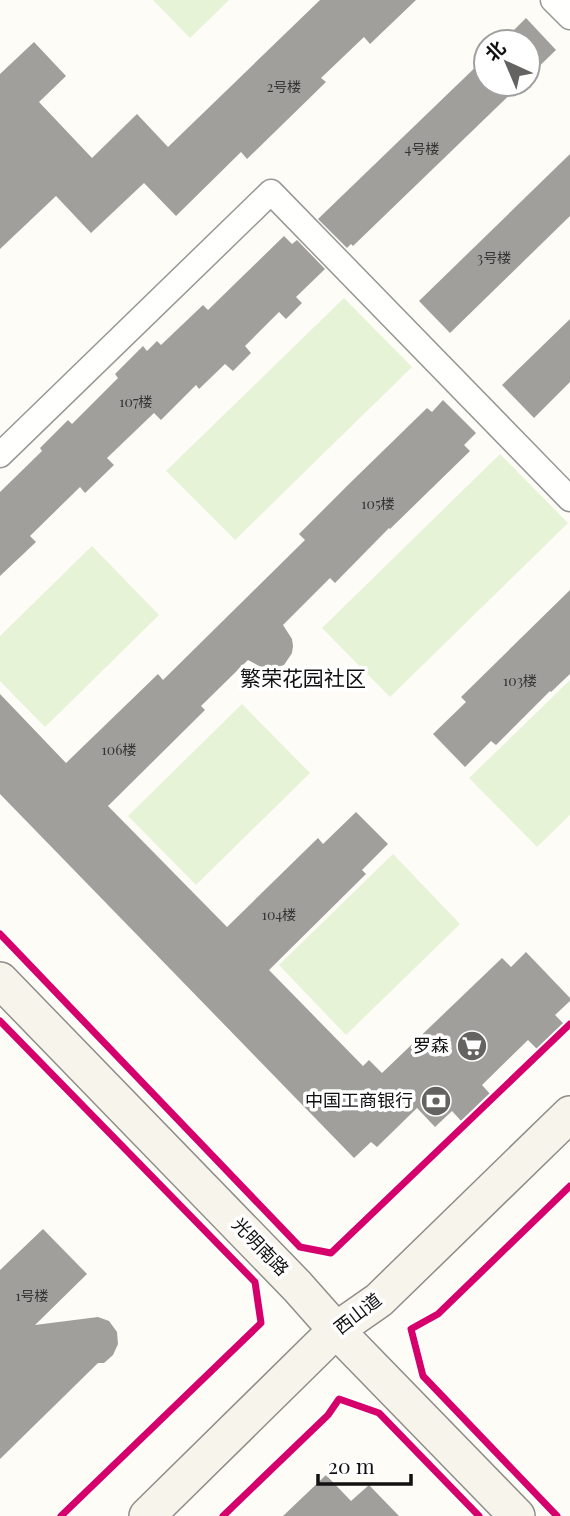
<svg xmlns="http://www.w3.org/2000/svg" width="570" height="1516" font-family="'Playfair Display','Noto Sans SC',serif">
	<style>
		.green { fill: #e7f3d7 }
		.building { fill: #a19f9c }
		.lines { fill: none; stroke-linecap: round; stroke-linejoin: round }
		.street-casing { stroke: #979795; stroke-width: 27 }
		.secondary-casing { stroke: #8e8d8b; stroke-width: 38 }
		.street { stroke: #fffffe; stroke-width: 24 }
		.secondary { stroke: #f6f4eb; stroke-width: 35 }
		.cycleway-casing { stroke: #fff; stroke-width: 11 }
		.cycleway { stroke: #d6006c; stroke-width: 7 }
		.labels { text-anchor: middle; stroke-width: 7; stroke-linejoin: round; paint-order: stroke }
		.number-label { font-size: 14px; fill: #353434 }
		.poi-label { font-size: 18px; fill: #111; stroke: #fff; text-anchor: end }
		.street-label { font-size: 18px; fill: #111; stroke: #fff }
		.quarter-label { font-size: 21px; fill: #111; stroke: #fff }
	</style>
	<rect width="100%" height="100%" fill="#fdfcf7"/>
	<!-- green -->
	<g class="green">
		<path d="M153,0H229L190,38Z"/>
		<path d="M344,298L412,367L235,540L166,471Z"/>
		<path d="M500,454L568,523L390,697L322,628Z"/>
		<path d="M92,546L159,615L45,727L0,681V636Z"/>
		<path d="M570,680V815L537,847L469,778Z"/>
		<path d="M242,704L310,773L196,885L128,816Z"/>
		<path d="M393,854L460,924L346,1035L279,965Z"/>
	</g>
	<!-- building -->
	<g class="building">
		<path d="M320,0H416L370,44L364,37L321,78L326,82L247,159L241,152L176,216L144,183L91,233L56,196L0,249V74L34,42L66,76L39,102L92,158L137,114L168,147Z"/>
		<path d="M526,18L556,50L528,77V42H502Z"/>
		<path d="M486,57V84H521L353,246L351,244L347,248L318,219Z"/>
		<path d="M570,154V216L450,333L419,301Z"/>
		<path d="M284,236L292,244L297,240L325,269L296,297L302,303L286,319L279,312L245,346L251,353L233,371L225,364L199,389L196,385L161,420L154,413L107,458L114,465L85,493L80,487L30,536L36,542L0,576V492L42,451L40,448L68,420L72,424L118,378L115,374L143,346L147,351L157,341L161,345L203,305L208,310Z"/>
		<path d="M570,319V382L534,418L502,385Z"/>
		<path d="M443,400L476,433L464,445L470,451L390,529L389,528L335,583L330,578L283,625L292,639L293,646L292,653L284,665L270,669L263,668L248,660L201,706L205,710L108,806L227,927L318,838L323,844L356,812L388,844L362,870L366,874L269,970L363,1066L369,1060L382,1073L502,958L511,967L526,952L570,998V1001L555,1015L566,1026L539,1051L528,1040L482,1085L491,1095L463,1123L452,1111L435,1127L417,1108L377,1147L371,1142L354,1158L0,794V694L66,763L158,674L163,680L305,540L299,534L349,484L427,408L432,412Z"/>
		<path d="M570,590V674L551,692L550,691L496,745L491,741L465,767L433,734L466,702L461,697Z"/>
		<path d="M43,1229L87,1274L35,1325L98,1317L109,1321L117,1332L118,1344L113,1355L104,1363H98L0,1459V1270Z"/>
		<path d="M326,1475L351,1501L369,1485L399,1516H283Z"/>
	</g>
	<g class="lines">
		<!-- street casing -->
		<g class="street-casing">
			<g id="street">
				<path d="M553,0L570,17"/>
				<path d="M0,455L271,192L570,499"/>
			</g>
		</g>
		<!-- secondary casing -->
		<g class="secondary-casing">
			<g id="secondary">
				<path d="M0,980L297,1286L336,1330L517,1516"/>
				<path d="M147,1516L336,1330L379,1300L570,1114"/>
			</g>
		</g>
		<!-- street -->
		<use href="#street" class="street"/>
		<!-- secondary -->
		<use href="#secondary" class="secondary"/>
		<!-- cycleway casing -->
		<g class="cycleway-casing">
			<g id="cycleway">
				<path d="M0,934L300,1247L331,1253L570,1024"/>
				<path d="M0,1021L255,1282L261,1323L61,1516"/>
				<path d="M223,1516L328,1415L339,1399L379,1413L479,1516"/>
				<path d="M557,1516L423,1376L411,1329L438,1314L570,1186"/>
			</g>
		</g>
		<!-- cycleway -->
		<use href="#cycleway" class="cycleway"/>
	</g>
	<!-- icons -->
	<defs>
		<g id="supermarket-disc" transform="scale(1.575)"><circle r="9.5" fill="#646362" stroke="#fff"/><path d="M-6-5.5h2.5l.6 2H6L4.5 2H-2.5L-4.4-4H-6ZM-1.5 3.2a1.3 1.3 0 1 0 .1 0ZM3 3.2a1.3 1.3 0 1 0 .1 0Z" fill="#fff"/></g>
		<g id="bank-disc" transform="scale(1.575)"><circle r="9.5" fill="#646362" stroke="#fff"/><path d="M-6-4H6V4H-6ZM0-2.3a2.3 2.3 0 1 0 0 4.6a2.3 2.3 0 1 0 0-4.6Z" fill="#fff"/></g>
	</defs>
	<g fill-rule="evenodd">
		<use href="#supermarket-disc" x="472" y="1046"/>
		<use href="#bank-disc" x="436" y="1101"/>
	</g>
	<g class="labels">
		<!-- number labels -->
		<g class="number-label">
			<text x="284" y="92">2号楼</text>
			<text x="422" y="154">4号楼</text>
			<text x="494" y="263">3号楼</text>
			<text x="136" y="407">107楼</text>
			<text x="378" y="509">105楼</text>
			<text x="520" y="686">103楼</text>
			<text x="119" y="755">106楼</text>
			<text x="279" y="920">104楼</text>
			<text x="32" y="1301">1号楼</text>
		</g>
		<!-- poi labels -->
		<g class="poi-label">
			<text x="449" y="1052">罗森</text>
			<text x="413" y="1107">中国工商银行</text>
		</g>
		<!-- street labels -->
		<g class="street-label">
			<text transform="translate(260 1247) rotate(46)" y="6">光明南路</text>
			<text transform="translate(358 1314) rotate(-38)" y="6">西山道</text>
		</g>
		<!-- quarter labels -->
		<g class="quarter-label">
			<text x="303" y="686">繁荣花园社区</text>
		</g>
	</g>
	<!-- north arrow -->
	<g transform="translate(507 63) rotate(316)"><circle r="33" fill="#ffffff" stroke="#a0a0a0" stroke-width="2"/>
	<path d="M0-5L12 26L0 18L-12 26Z" fill="#646362"/>
	<text y="-10" font-size="19" font-weight="bold" text-anchor="middle" fill="#111111">北</text>
	</g>
	<!-- scale -->
	<path d="M318 1474v10h93v-10" fill="none" stroke="#111111" stroke-width="3.5"/>
	<text x="328" y="1474" font-size="21" fill="#111111" stroke="#ffffff" stroke-width="5" paint-order="stroke">20 m</text>
</svg>
